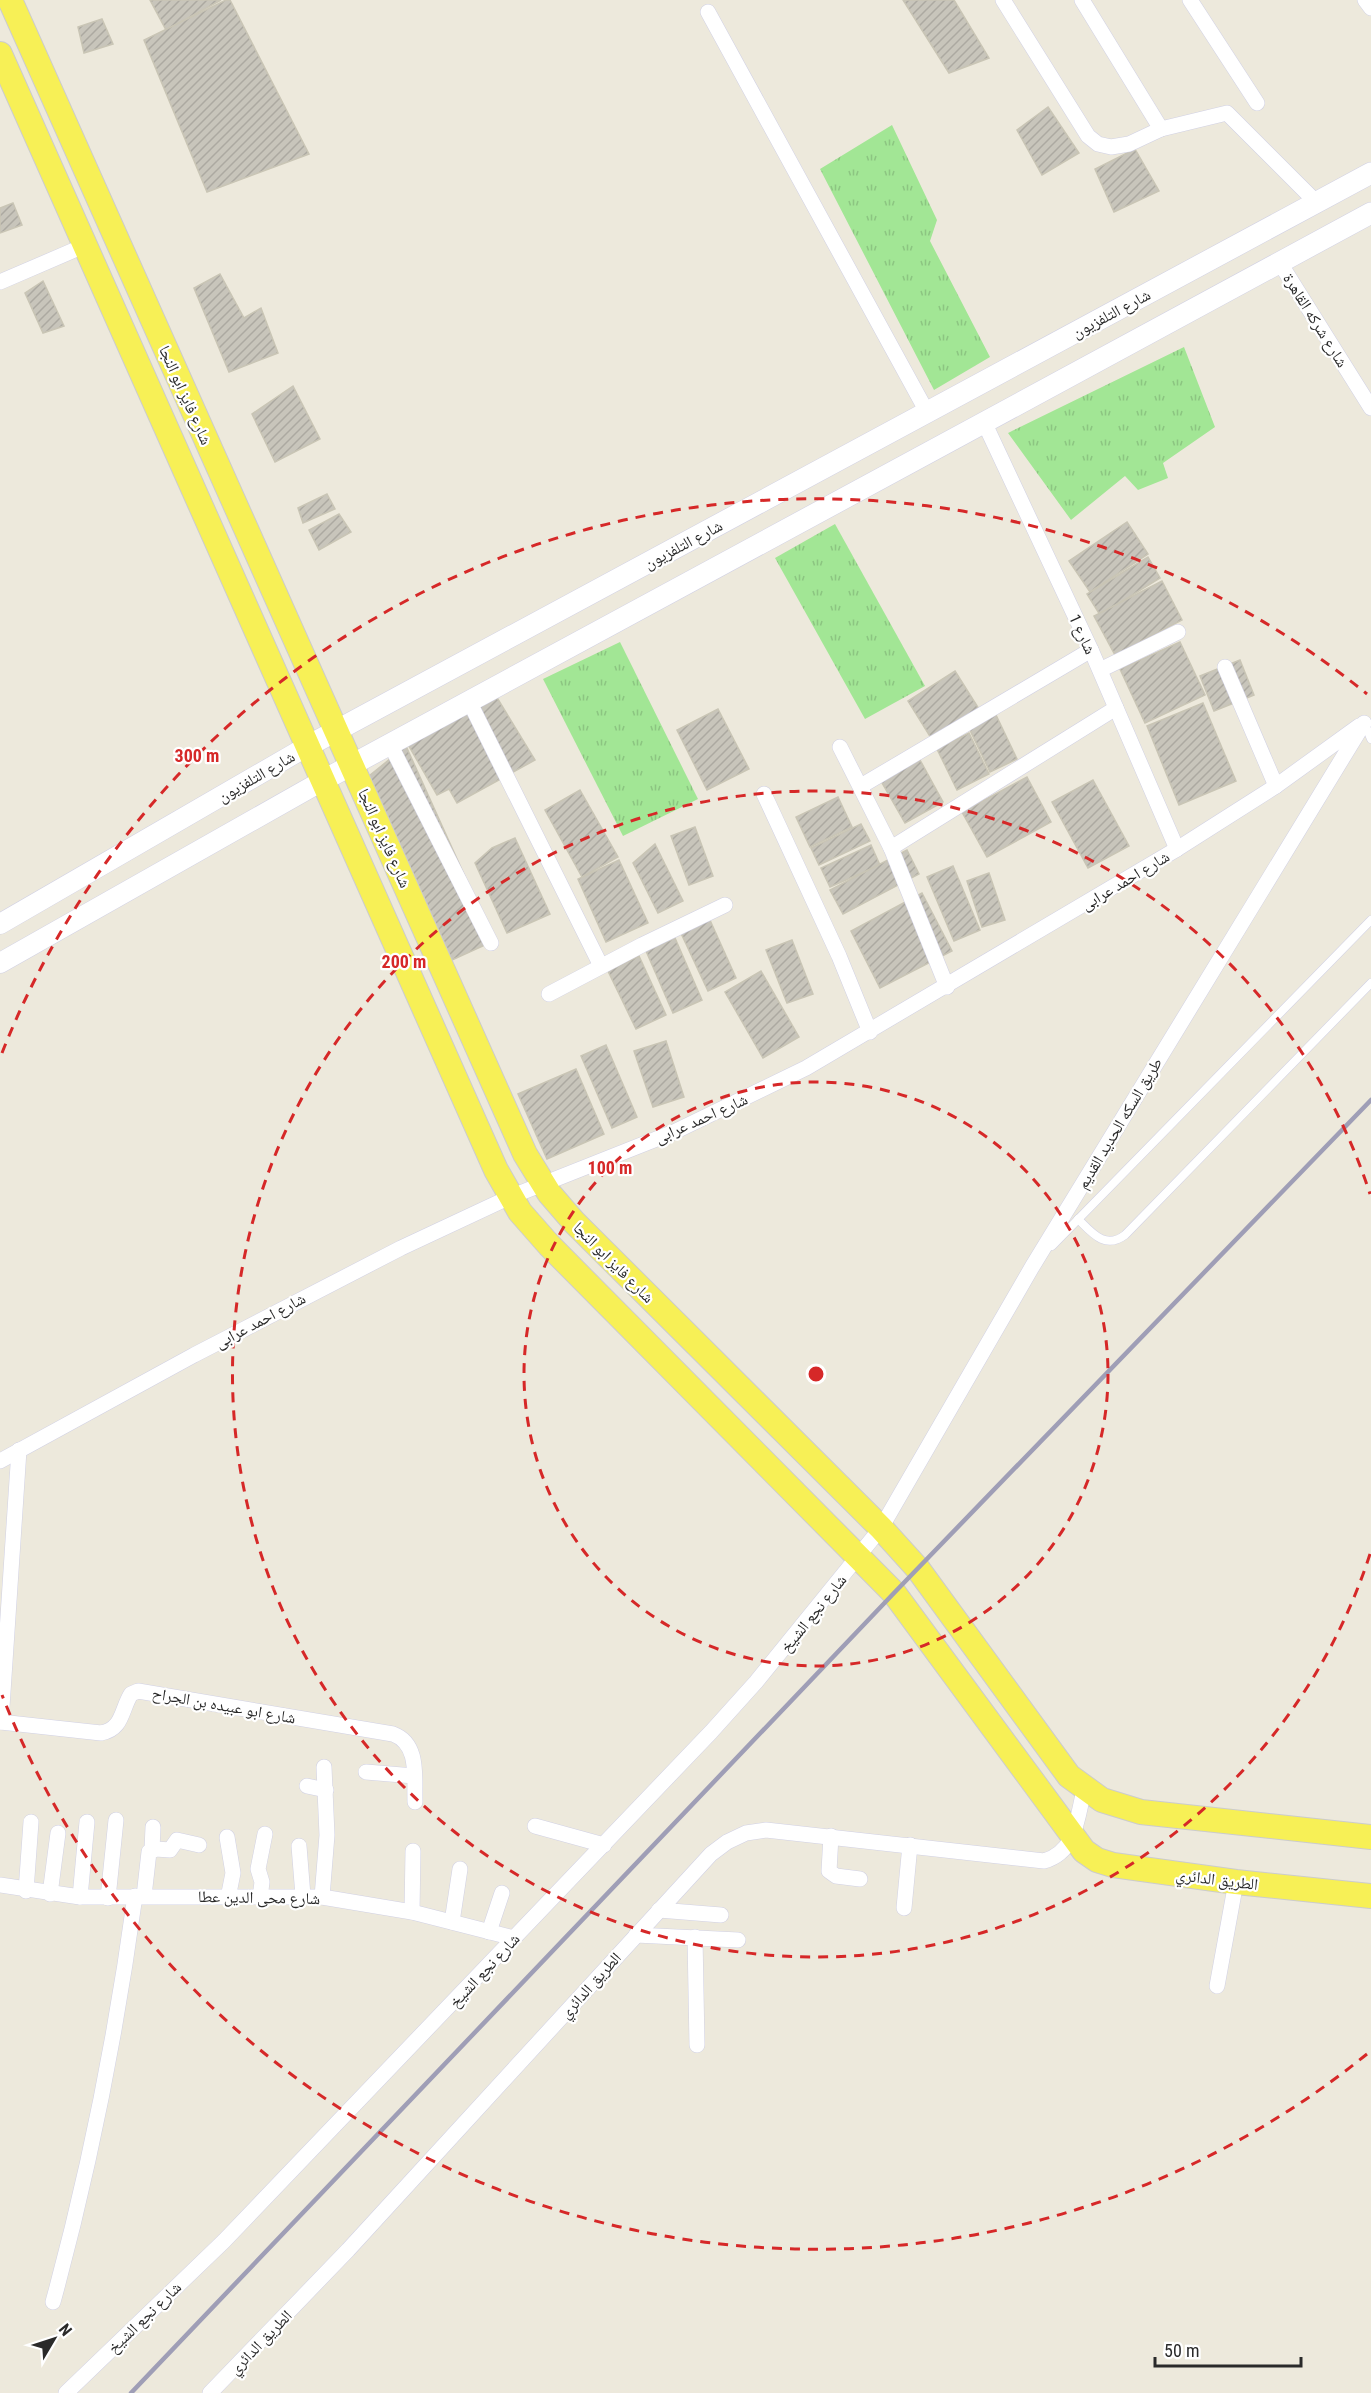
<svg xmlns="http://www.w3.org/2000/svg" width="1371" height="2393" font-family="'Roboto Condensed','Noto Naskh Arabic',sans-serif">
	<style>
		.grass { fill: url(#grass-tufts) }
		.building { fill: url(#building-hatch); stroke: #c9c5b5; stroke-width: 1.5 }
		.lines { fill: none; stroke-linecap: round; stroke-linejoin: round }
		.service-casing { stroke: #d1d1e4; stroke-width: 9 }
		.minor-casing { stroke: #d1d1e4; stroke-width: 16 }
		.tertiary-casing { stroke: #d1d1e4; stroke-width: 21 }
		.secondary-casing { stroke: #d1d1e4; stroke-width: 22 }
		.primary-casing { stroke: #ccc; stroke-width: 26 }
		.service { stroke: #fff; stroke-width: 8 }
		.minor { stroke: #fff; stroke-width: 15 }
		.tertiary { stroke: #fff; stroke-width: 20 }
		.secondary { stroke: #fff; stroke-width: 21 }
		.primary { stroke: #f7f056; stroke-width: 24 }
		.rail { stroke: #9f9eb6; stroke-width: 4.5 }
		.ring { fill: none; stroke: #d62828; stroke-width: 3; stroke-dasharray: 10 8 }
		.labels { text-anchor: middle; stroke-width: 4.5; stroke-linejoin: round; paint-order: stroke }
		.street-label { font-size: 16px; fill: #2a2a2a; stroke: #fff }
		.centre { fill: #d62828; stroke: #fff; stroke-width: 3 }
		.ring-label { font-size: 18px; text-anchor: middle; font-weight: bold; fill: #d62828; stroke: #fff; stroke-width: 4.5; stroke-linejoin: round; paint-order: stroke }
	</style>
	<defs>
		<pattern id="grass-tufts" width="24" height="20" patternUnits="userSpaceOnUse" patternTransform="scale(1.5)"><rect width="24" height="20" fill="#a2e695"/><path d="M3 7l-1-3M5 7V3M7 7l1-3M15 17l-1-3M17 17v-4M19 17l1-3" fill="none" stroke="#8cc581"/></pattern>
		<pattern id="building-hatch" width="6" height="6" patternUnits="userSpaceOnUse" patternTransform="scale(1.5)"><rect width="6" height="6" fill="#c8c5bb"/><path d="M-1 1l2-2M0 6l6-6M5 7l2-2" fill="none" stroke="#aca9a1"/></pattern>
	</defs>
	<rect width="100%" height="100%" fill="#ede9dc"/>
	<!-- grass -->
	<g class="grass">
		<path d="M892,125L937,220L930,241L990,357L934,390L820,169Z"/>
		<path d="M1184,347L1215,427L1163,463L1168,478L1138,490L1125,476L1071,520L1008,433Z"/>
		<path d="M835,524L925,686L865,719L775,558Z"/>
		<path d="M620,642L698,799L623,836L543,679Z"/>
	</g>
	<!-- building -->
	<g class="building">
		<path d="M150,0H221L166,30Z"/>
		<path d="M226,0H230L309,154L207,192L144,40Z"/>
		<path d="M903,0H954L989,58L949,73Z"/>
		<path d="M102,19L113,44L84,53L78,27Z"/>
		<path d="M1048,107L1079,153L1042,175L1017,130Z"/>
		<path d="M1135,149L1159,191L1114,212L1095,169Z"/>
		<path d="M13,203L22,225L0,233V208Z"/>
		<path d="M220,274L244,318L261,308L278,353L229,372L194,288Z"/>
		<path d="M43,281L64,326L43,333L25,293Z"/>
		<path d="M293,386L320,439L275,462L252,414Z"/>
		<path d="M327,494L335,509L303,523L298,508Z"/>
		<path d="M339,514L351,532L319,550L309,530Z"/>
		<path d="M1127,522L1148,554L1090,592L1069,561Z"/>
		<path d="M1148,557L1160,578L1100,615L1087,594Z"/>
		<path d="M1162,581L1182,620L1115,655L1094,616Z"/>
		<path d="M1180,642L1205,695L1145,723L1120,669Z"/>
		<path d="M1240,660L1254,695L1214,711L1200,676Z"/>
		<path d="M955,671L979,709L931,738L908,701Z"/>
		<path d="M496,696L535,760L457,803L449,789L437,795L406,741Z"/>
		<path d="M1203,703L1236,781L1179,805L1147,726Z"/>
		<path d="M718,709L749,769L707,790L677,730Z"/>
		<path d="M996,715L1017,759L990,772L969,728Z"/>
		<path d="M969,733L989,774L957,790L937,749Z"/>
		<path d="M406,746L494,941L452,960L369,776Z"/>
		<path d="M920,760L943,802L905,823L881,781Z"/>
		<path d="M1027,777L1051,822L987,857L962,812Z"/>
		<path d="M1093,780L1129,846L1088,868L1052,802Z"/>
		<path d="M580,790L618,857L582,877L545,810Z"/>
		<path d="M838,797L852,827L810,847L796,817Z"/>
		<path d="M861,824L870,841L819,865L811,848Z"/>
		<path d="M695,827L713,876L689,885L671,836Z"/>
		<path d="M515,838L550,914L507,933L475,863L492,848Z"/>
		<path d="M655,844L683,901L658,913L633,863Z"/>
		<path d="M871,845L880,865L830,887L821,868Z"/>
		<path d="M907,850L919,874L843,914L830,890Z"/>
		<path d="M619,860L648,923L606,942L578,879Z"/>
		<path d="M953,866L980,930L954,941L927,877Z"/>
		<path d="M989,873L1005,920L982,927L967,881Z"/>
		<path d="M922,893L952,951L880,988L851,931Z"/>
		<path d="M709,918L736,978L708,991L680,931Z"/>
		<path d="M675,938L702,1000L673,1013L646,951Z"/>
		<path d="M792,940L813,994L787,1003L766,950Z"/>
		<path d="M639,956L666,1015L636,1029L608,971Z"/>
		<path d="M761,971L799,1037L763,1058L725,992Z"/>
		<path d="M666,1041L684,1097L653,1107L634,1051Z"/>
		<path d="M606,1045L637,1117L612,1128L581,1056Z"/>
		<path d="M576,1069L604,1134L547,1159L518,1094Z"/>
	</g>
	<g class="lines">
		<!-- service casing -->
		<g class="service-casing">
			<g id="service">
				<path d="M1365,724L1371,739"/>
				<path d="M1078,1219C1092,1233 1105,1250 1125,1235L1371,983"/>
				<path d="M1052,1246L1371,920"/>
			</g>
		</g>
		<!-- minor casing -->
		<g class="minor-casing">
			<g id="minor">
				<path d="M1003,0L1088,136L1098,144L1111,147L1129,144L1161,129L1227,113L1317,203"/>
				<path d="M1082,0L1161,129"/>
				<path d="M1190,0L1257,103"/>
				<path d="M1365,0L1371,8"/>
				<path d="M708,12L927,412"/>
				<path d="M1280,263L1371,408"/>
				<path d="M0,282L86,245"/>
				<path d="M984,422L1091,650L1177,849"/>
				<path d="M1225,667L1276,786"/>
				<path d="M1100,670L1178,632"/>
				<path d="M469,701L601,966"/>
				<path d="M390,744L491,943"/>
				<path d="M840,747L891,848L947,987"/>
				<path d="M861,786L1091,650"/>
				<path d="M764,794L839,956L870,1032"/>
				<path d="M891,848L1116,708"/>
				<path d="M549,994L642,945L725,905"/>
				<path d="M0,1461L194,1355L401,1248L510,1197L674,1132L806,1068L1177,849L1276,786L1359,726"/>
				<path d="M0,1722L101,1733C123,1729 121,1710 131,1694L138,1691L393,1734C420,1744 414,1778 415,1802"/>
				<path d="M1,1722L19,1450"/>
				<path d="M366,1772L414,1776"/>
				<path d="M307,1786L326,1790"/>
				<path d="M535,1826L604,1845"/>
				<path d="M831,1836L829,1871L836,1876L860,1879"/>
				<path d="M227,1837L233,1873L228,1898"/>
				<path d="M299,1846L303,1896"/>
				<path d="M152,1850L153,1827"/>
				<path d="M0,1885L80,1897H322L412,1912L514,1938"/>
				<path d="M26,1891L31,1822"/>
				<path d="M50,1894L58,1833"/>
				<path d="M144,1896L149,1852L156,1849L170,1850L177,1840L199,1845"/>
				<path d="M80,1897L87,1822"/>
				<path d="M322,1897L327,1835L324,1767"/>
				<path d="M108,1898L116,1820"/>
				<path d="M260,1898L262,1882L258,1869L265,1834"/>
				<path d="M904,1908L910,1845"/>
				<path d="M659,1910L721,1915"/>
				<path d="M412,1912L413,1851"/>
				<path d="M452,1922L460,1869"/>
				<path d="M489,1932L502,1893"/>
				<path d="M636,1935L738,1940"/>
				<path d="M695,1937L697,2045"/>
				<path d="M1217,1986L1236,1882"/>
				<path d="M53,2302C90,2167 116,2035 135,1896"/>
				<path d="M66,2393L224,2241L711,1732L756,1682L881,1528L1032,1267L1364,723"/>
				<path d="M210,2393L348,2250L711,1854L727,1842L746,1833L766,1830L1044,1861C1076,1852 1077,1819 1084,1790"/>
			</g>
		</g>
		<!-- tertiary casing -->
		<g class="tertiary-casing">
			<g id="tertiary">
				<path d="M0,924L306,747"/>
				<path d="M0,963L322,781"/>
			</g>
		</g>
		<!-- secondary casing -->
		<g class="secondary-casing">
			<g id="secondary">
				<path d="M306,747L1371,173"/>
				<path d="M322,781L1371,213"/>
			</g>
		</g>
		<!-- primary casing -->
		<g class="primary-casing">
			<g id="primary">
				<path d="M10,0L525,1154L549,1193L574,1222L881,1528L918,1569L1069,1776L1102,1800L1141,1812L1371,1837"/>
				<path d="M0,54L496,1170L520,1212L549,1245L894,1593L1084,1851L1097,1860L1113,1865L1236,1882L1371,1896"/>
			</g>
		</g>
		<!-- service -->
		<use href="#service" class="service"/>
		<!-- minor -->
		<use href="#minor" class="minor"/>
		<!-- tertiary -->
		<use href="#tertiary" class="tertiary"/>
		<!-- secondary -->
		<use href="#secondary" class="secondary"/>
		<!-- primary -->
		<use href="#primary" class="primary"/>
		<!-- rail -->
		<path class="rail" d="M131,2393L894,1593L1371,1100"/>
	</g>
	<!-- distance rings -->
	<g class="ring">
		<circle cx="816" cy="1374" r="292"/>
		<path d="M1370 1554A583 583 0 1 1 1370 1194"/>
		<path d="M1367 2054A875 875 0 0 1 2 1695M2 1053A875 875 0 0 1 1367 694"/>
	</g>
	<g class="labels">
		<!-- street labels -->
		<g class="street-label">
			<text transform="translate(1111 313) rotate(-28)" y="6">شارع التلفزيون</text>
			<text transform="translate(1316 320) rotate(58)" y="6">شارع شركه القاهرة</text>
			<text transform="translate(186 395) rotate(66)" y="6">شارع فايز ابو النجا</text>
			<text transform="translate(683 544) rotate(-28)" y="6">شارع التلفزيون</text>
			<text transform="translate(1083 634) rotate(65)" y="6">شارع 1</text>
			<text transform="translate(256 776) rotate(-30)" y="6">شارع التلفزيون</text>
			<text transform="translate(385 838) rotate(66)" y="6">شارع فايز ابو النجا</text>
			<text transform="translate(1125 880) rotate(-31)" y="6">شارع احمد عرابى</text>
			<text transform="translate(701 1118) rotate(-24)" y="6">شارع احمد عرابى</text>
			<text transform="translate(1119 1123) rotate(-59)" y="6">طريق السكه الحديد القديم</text>
			<text transform="translate(614 1262) rotate(45)" y="6">شارع فايز ابو النجا</text>
			<text transform="translate(260 1320) rotate(-28)" y="6">شارع احمد عرابى</text>
			<text transform="translate(813 1613) rotate(-51)" y="6">شارع نجع الشيخ</text>
			<text transform="translate(224 1705) rotate(10)" y="6">شارع ابو عبيده بن الجراح</text>
			<text transform="translate(1217 1879) rotate(7)" y="6">الطريق الدائري</text>
			<text transform="translate(259 1897) rotate(1)" y="6">شارع محى الدين عطا</text>
			<text transform="translate(484 1970) rotate(-47)" y="6">شارع نجع الشيخ</text>
			<text transform="translate(590 1985) rotate(-48)" y="6">الطريق الدائري</text>
			<text transform="translate(144 2317) rotate(-44)" y="6">شارع نجع الشيخ</text>
			<text transform="translate(260 2342) rotate(-46)" y="6">الطريق الدائري</text>
		</g>
	</g>
	<circle cx="816" cy="1374" r="9" class="centre"/>
	<g class="ring-label">
		<text x="197" y="762">300 m</text>
		<text x="404" y="968">200 m</text>
		<text x="610" y="1174">100 m</text>
	</g>
	<!-- north arrow -->
	<g transform="translate(54 2339) rotate(51)" stroke="#ffffff" stroke-width="4.5" paint-order="stroke">
	<path d="M0-4.5L10 22L0 15L-10 22Z" fill="#2a2a2a"/>
	<text y="-9" font-size="16" font-weight="bold" text-anchor="middle" fill="#2a2a2a">N</text>
	</g>
	<!-- scale -->
	<path d="M1155 2357v9h146v-9" fill="none" stroke="#2a2a2a" stroke-width="3"/>
	<text x="1164" y="2357" font-size="18" fill="#2a2a2a" stroke="#ffffff" stroke-width="4.5" paint-order="stroke">50 m</text>
</svg>
